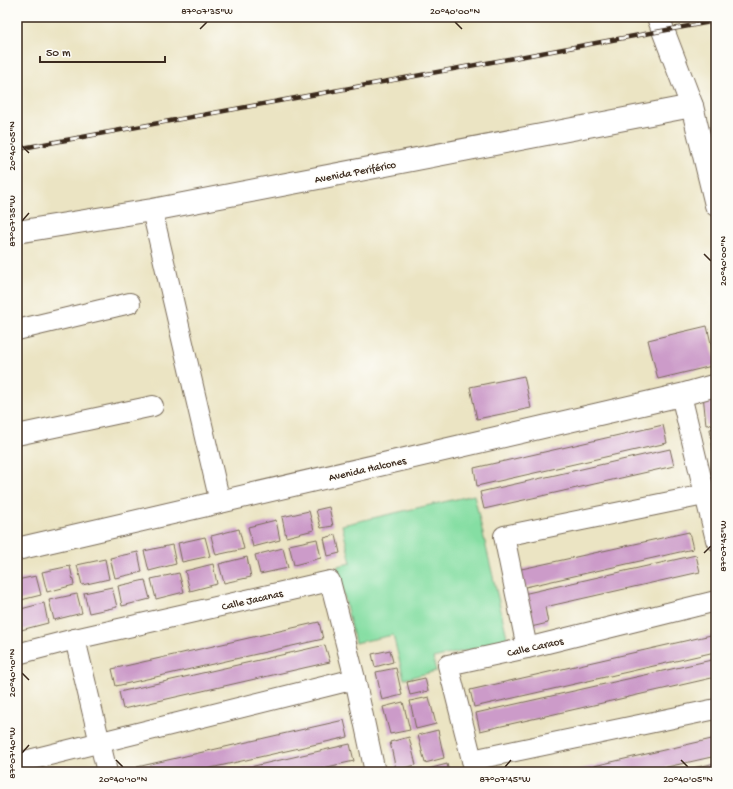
<svg xmlns="http://www.w3.org/2000/svg" width="733" height="789" font-family="'Gochi Hand',sans-serif">
	<style>
		.green { fill: #85dea3; stroke: #608460 }
		.building { fill: #cc9bc9 }
		.lines { fill: none; stroke-linecap: round; stroke-linejoin: round }
		.minor-casing { stroke: #796b58; stroke-width: 22 }
		.secondary-casing { stroke: #796b58; stroke-width: 24 }
		.minor { stroke: #fff; stroke-width: 20 }
		.secondary { stroke: #fff; stroke-width: 22 }
		.rail-casing { stroke: #3b2a1e; stroke-width: 4.5 }
		.rail { stroke: #fdfcf7; stroke-width: 3; stroke-dasharray: 9; stroke-linecap: butt }
		.ticks { fill: none; stroke: #3b2a1e; stroke-width: 1.5 }
		.labels { text-anchor: middle; stroke-width: 3; stroke-linejoin: round; paint-order: stroke }
		.street-label { font-size: 11px; fill: #3b2a1e; stroke: #fdfcf7 }
		.neatline { fill: none; stroke: #3b2a1e; stroke-width: 1.5 }
		.ticks-label { font-size: 10px; text-anchor: middle; fill: #3b2a1e }
	</style>
	<rect width="100%" height="100%" fill="#fdfcf7"/>
	<filter id="ink" filterUnits="userSpaceOnUse"><feTurbulence type="fractalNoise" baseFrequency=".025" numOctaves="2"/><feDisplacementMap in="SourceGraphic" scale="8" xChannelSelector="R" yChannelSelector="G"/><feConvolveMatrix kernelMatrix="1 2 1 2 8 2 1 2 1" color-interpolation-filters="sRGB"/></filter>
	<filter id="wash" filterUnits="userSpaceOnUse"><feTurbulence type="fractalNoise" baseFrequency=".012" numOctaves="4" result="noise"/><feDisplacementMap in="SourceGraphic" scale="16" xChannelSelector="R" yChannelSelector="G"/><feGaussianBlur stdDeviation="0.9" result="paint"/><feColorMatrix in="noise" values="0 0 0 0 0 0 0 0 0 0 0 0 0 0 0 0 0 1.4 0 .05"/><feComposite in="paint" operator="in"/></filter>
	<g filter="url(#wash)">
		<rect width="100%" height="100%" fill="#ebe4c3"/>
		<!-- green -->
		<path class="green" d="M474,495L508,641L433,658L436,671L404,679L393,635L355,643L337,566L351,563L342,525Z"/>
		<g id="blocks">
			<!-- building -->
			<g class="building">
				<path d="M707,326L716,365L658,379L648,340Z"/>
				<path d="M524,376L531,408L477,419L470,387Z"/>
				<path d="M716,393V424L706,425L703,394Z"/>
				<path d="M663,425L667,443L477,486L474,468Z"/>
				<path d="M716,428V463H715L710,429Z"/>
				<path d="M670,449L674,466L484,509L480,492Z"/>
				<path d="M329,507L333,526L321,528L316,510Z"/>
				<path d="M309,511L314,530L286,537L282,517Z"/>
				<path d="M276,520L280,540L253,547L248,527Z"/>
				<path d="M239,529L244,549L216,555L211,536Z"/>
				<path d="M689,532L693,549L521,588L517,570Z"/>
				<path d="M336,535L340,553L328,556L324,538Z"/>
				<path d="M205,537L210,556L182,562L178,543Z"/>
				<path d="M317,539L321,558L294,565L289,545Z"/>
				<path d="M172,545L176,564L149,571L144,551Z"/>
				<path d="M283,548L288,568L260,574L255,555Z"/>
				<path d="M138,552L142,572L115,578L110,558Z"/>
				<path d="M696,555L700,572L545,607L548,623L531,627L523,594Z"/>
				<path d="M247,557L251,577L224,583L219,564Z"/>
				<path d="M105,559L109,579L82,585L77,565Z"/>
				<path d="M213,564L217,584L190,591L185,571Z"/>
				<path d="M70,566L74,585L47,592L42,572Z"/>
				<path d="M179,573L184,592L156,599L151,579Z"/>
				<path d="M36,576L41,595L17,601V580Z"/>
				<path d="M145,580L150,599L122,606L118,586Z"/>
				<path d="M112,587L117,607L89,613L84,593Z"/>
				<path d="M77,594L82,613L54,620L49,600Z"/>
				<path d="M44,603L48,623L21,630L17,610Z"/>
				<path d="M319,622L323,639L116,686L112,669Z"/>
				<path d="M711,635L715,652L474,707L470,690Z"/>
				<path d="M325,645L330,662L123,709L119,692Z"/>
				<path d="M390,650L393,662L375,667L372,654Z"/>
				<path d="M716,659V677L480,731L476,713Z"/>
				<path d="M396,668L402,695L382,700L376,672Z"/>
				<path d="M425,678L428,691L410,695L407,682Z"/>
				<path d="M429,697L436,724L416,729L410,701Z"/>
				<path d="M403,702L410,730L390,734L383,707Z"/>
				<path d="M344,720L348,737L193,772H138L137,767Z"/>
				<path d="M438,730L444,758L425,763L418,735Z"/>
				<path d="M409,737L416,765L396,770L390,742Z"/>
				<path d="M716,738V756L645,772H568Z"/>
				<path d="M350,744L354,761L305,772H228Z"/>
				<path d="M716,763V772H678V771Z"/>
				<path d="M447,764L449,772H429L428,769Z"/>
			</g>
		</g>
	</g>
	<g filter="url(#ink)">
		<use href="#blocks" fill-opacity="0" stroke="#796b58" stroke-width="1"/>
		<g class="lines">
			<!-- minor casing -->
			<g class="minor-casing">
				<g id="minor">
					<path d="M152,210L220,502"/>
					<path d="M17,330L130,303"/>
					<path d="M681,395L716,540"/>
					<path d="M17,435L153,406"/>
					<path d="M75,639L107,772"/>
					<path d="M527,648L504,536L704,495"/>
					<path d="M17,654L75,639L330,581L355,679L375,772"/>
					<path d="M472,760L716,709"/>
					<path d="M17,763L355,679"/>
					<path d="M475,772L448,665L527,648L716,601"/>
				</g>
			</g>
			<!-- secondary casing -->
			<g class="secondary-casing">
				<g id="secondary">
					<path d="M658,17L692,106L716,205"/>
					<path d="M17,232L152,210L692,106"/>
					<path d="M17,549L681,395L716,385"/>
				</g>
			</g>
			<!-- minor -->
			<use href="#minor" class="minor"/>
			<!-- secondary -->
			<use href="#secondary" class="secondary"/>
			<!-- rail casing -->
			<g class="rail-casing">
				<path id="rail" d="M17,149L716,21"/>
			</g>
			<!-- rail -->
			<use href="#rail" class="rail"/>
		</g>
	</g>
	<!-- ticks -->
	<path class="ticks" d="M455,22L462,29M200,29L207,22M22,146L29,153M22,221L29,213M704,254L711,261M704,553L711,546M22,673L29,680M22,753L29,745M116,760L123,767M681,760L688,767M505,767L511,760"/>
	<g class="labels">
		<!-- street labels -->
		<g class="street-label">
			<text transform="translate(355 171) rotate(-11)" y="4">Avenida Periférico</text>
			<text transform="translate(367 468) rotate(-13)" y="4">Avenida Halcones</text>
			<text transform="translate(252 599) rotate(-13)" y="4">Calle Jacanas</text>
			<text transform="translate(535 646) rotate(-13)" y="4">Calle Caraos</text>
		</g>
	</g>
	<!-- margin -->
	<rect width="733" height="789" fill="none" stroke="#fdfcf7" stroke-width="44"/>
	<!-- scale -->
	<path d="M40 56v6h125v-6" fill="none" stroke="#3b2a1e" stroke-width="2"/>
	<text x="46" y="56" font-size="12" fill="#3b2a1e" stroke="#fdfcf7" stroke-width="3" paint-order="stroke">50 m</text>
	<rect x="22" y="22" width="689" height="745" class="neatline"/>
	<g class="ticks-label">
		<text x="207" y="14">87°07'35"W</text>
		<text x="455" y="14">20°40'00"N</text>
		<text transform="translate(11 146) rotate(-90)" y="4">20°40'05"N</text>
		<text transform="translate(11 221) rotate(-90)" y="4">87°07'35"W</text>
		<text transform="translate(722 261) rotate(-90)" y="4">20°40'00"N</text>
		<text transform="translate(722 546) rotate(-90)" y="4">87°07'45"W</text>
		<text transform="translate(11 673) rotate(-90)" y="4">20°40'10"N</text>
		<text transform="translate(11 753) rotate(-90)" y="4">87°07'40"W</text>
		<text x="123" y="782">20°40'10"N</text>
		<text x="505" y="782">87°07'45"W</text>
		<text x="688" y="782">20°40'05"N</text>
	</g>
</svg>
